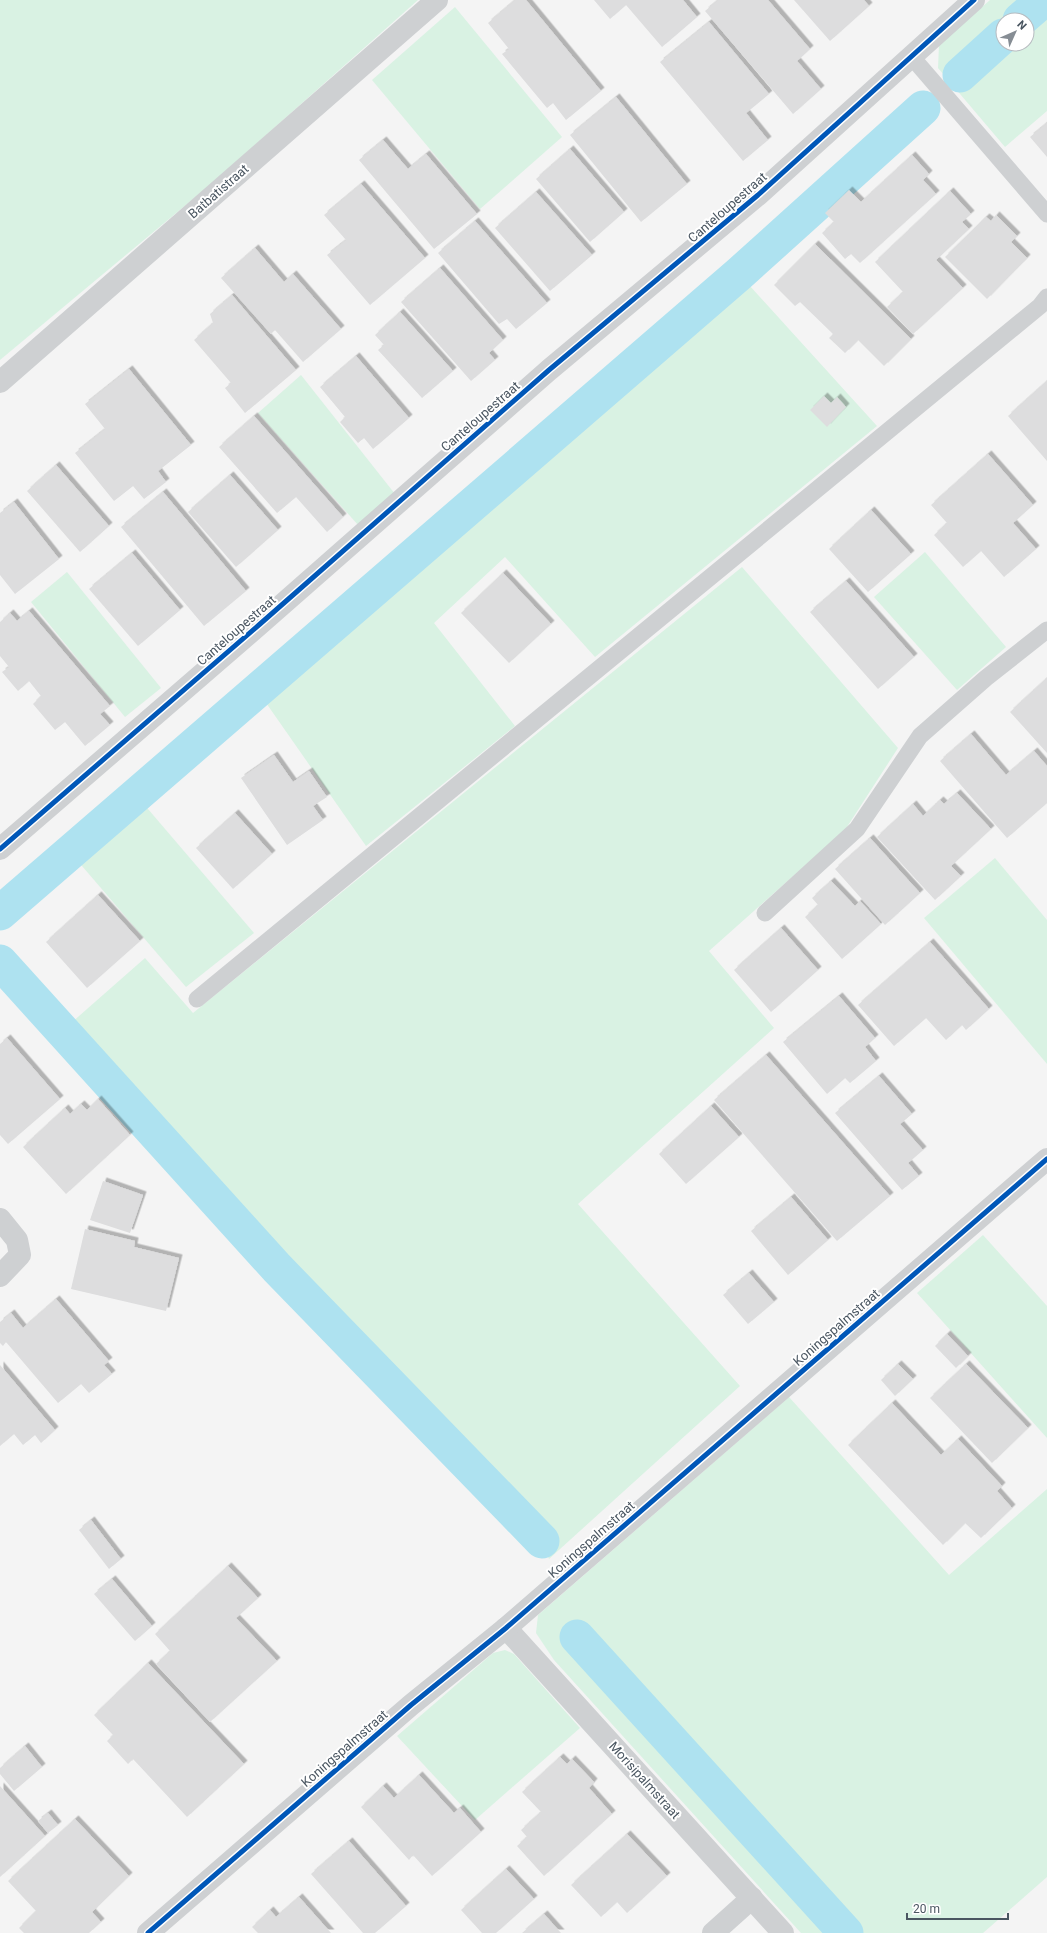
<svg xmlns="http://www.w3.org/2000/svg" width="1047" height="1933" font-family="Roboto,sans-serif">
	<style>
		.green { fill: #d9f2e3; fill-rule: evenodd }
		.lines { fill: none; stroke-linecap: round; stroke-linejoin: round }
		.canal { stroke: #aee2f0; stroke-width: 35 }
		.building { fill: #ddddde; filter: url(#shadow) }
		.lane { stroke: #ced0d2; stroke-width: 17 }
		.street { stroke: #ced0d2; stroke-width: 22 }
		.cycleway-casing { stroke: #fff; stroke-width: 8 }
		.cycleway { stroke: #0057b8; stroke-width: 5 }
		.labels { text-anchor: middle; stroke-width: 4; stroke-linejoin: round; paint-order: stroke }
		.street-label { font-size: 13px; fill: #4a5661; stroke: #fff }
	</style>
	<defs>
		<filter id="shadow"><feDropShadow dx="3.5" dy="-3.5" stdDeviation="0" flood-color="#0004"/></filter>
	</defs>
	<rect width="100%" height="100%" fill="#f4f4f4"/>
	<!-- green -->
	<g class="green">
		<path d="M0,0H418L211,184L0,360Z"/>
		<path d="M990,0H1047V111L1005,147L938,68L939,45ZM1003,20H1027V44H1003Z"/>
		<path d="M455,7L562,137L480,209L372,80Z"/>
		<path d="M739,274L877,426L595,657L505,557L434,623L515,726L366,846L257,690Z"/>
		<path d="M301,375L395,494L359,526L258,413Z"/>
		<path d="M925,552L1006,647L957,690L874,597Z"/>
		<path d="M742,567L898,748L845,830L709,951L774,1028L578,1204L740,1386L549,1559L542,1541L277,1268L62,1031L145,958L193,1013Z"/>
		<path d="M67,572L161,688L125,717L31,602Z"/>
		<path d="M136,795L254,933L186,987L70,852Z"/>
		<path d="M995,858L1047,920V1064L924,918Z"/>
		<path d="M983,1235L1047,1306V1438L917,1293Z"/>
		<path d="M789,1397L949,1575L1047,1489V1877L983,1933H801L554,1660L536,1633L538,1615Z"/>
		<path d="M505,1650L514,1654L580,1728L475,1820L397,1736L493,1653Z"/>
	</g>
	<g class="lines">
		<!-- canal -->
		<g class="canal">
			<path d="M1020,20L1043,0"/>
			<path d="M960,75L1003,36"/>
			<path d="M0,913L739,274L923,108"/>
			<path d="M0,962L277,1268L542,1541"/>
			<path d="M577,1637L846,1933"/>
		</g>
	</g>
	<!-- building -->
	<g class="building">
		<path d="M515,0H526L601,91L566,120L553,103L547,108L502,54L509,49L488,23Z"/>
		<path d="M594,0H683L697,17L662,47L626,5L610,19Z"/>
		<path d="M718,0H768L810,49L797,61L821,89L793,114L705,11Z"/>
		<path d="M794,0H864L869,6L830,41Z"/>
		<path d="M709,22L769,94L746,113L768,140L743,161L660,62Z"/>
		<path d="M616,97L687,184L641,222L570,135Z"/>
		<path d="M1047,123V157L1030,137Z"/>
		<path d="M383,140L408,169L426,154L477,214L434,249L359,160Z"/>
		<path d="M570,149L624,212L590,242L536,179Z"/>
		<path d="M912,155L929,174L923,180L936,194L860,263L851,254L845,259L822,233L834,222L825,213L849,190L861,202Z"/>
		<path d="M361,184L425,258L370,305L327,255L346,240L324,215Z"/>
		<path d="M950,191L971,214L962,222L969,229L936,260L963,288L913,334L887,307L903,292L875,262Z"/>
		<path d="M536,192L592,255L550,291L495,228Z"/>
		<path d="M996,215L1017,236L1011,242L1027,258L987,299L945,257L986,217L991,221Z"/>
		<path d="M475,221L547,303L516,329L507,319L499,324L438,253Z"/>
		<path d="M815,244L911,339L884,366L858,340L845,353L829,338L833,334L800,302L795,306L774,285Z"/>
		<path d="M255,248L284,282L293,274L341,329L303,362L275,330L271,334L221,278Z"/>
		<path d="M440,268L503,340L489,353L495,360L471,381L401,302Z"/>
		<path d="M232,295L296,370L245,413L225,388L231,383L194,340L213,323L210,314Z"/>
		<path d="M400,312L453,371L422,398L378,350L384,345L375,335Z"/>
		<path d="M356,356L409,418L373,449L364,438L358,443L340,422L345,417L320,387Z"/>
		<path d="M129,369L191,445L158,471L166,482L144,499L133,486L114,501L75,453L105,429L85,404Z"/>
		<path d="M1047,381V461L1008,416Z"/>
		<path d="M824,396L831,403L837,397L846,407L827,427L810,410Z"/>
		<path d="M254,416L343,517L327,532L296,497L277,513L219,447Z"/>
		<path d="M988,454L1033,505L1013,523L1036,549L1004,577L981,551L963,567L934,535L947,523L931,505Z"/>
		<path d="M56,465L109,526L80,552L27,491Z"/>
		<path d="M230,475L278,530L236,567L188,512Z"/>
		<path d="M163,492L246,591L204,626L121,527Z"/>
		<path d="M14,502L59,559L15,594L0,575V513Z"/>
		<path d="M871,510L911,554L868,592L829,549Z"/>
		<path d="M132,553L180,610L138,646L89,589Z"/>
		<path d="M503,573L551,624L509,663L461,613Z"/>
		<path d="M846,581L914,657L878,689L810,612Z"/>
		<path d="M29,611L110,706L100,714L110,725L85,746L65,722L55,730L33,704L41,696L29,681L18,691L2,672L9,667L0,656V622L10,613L17,621Z"/>
		<path d="M1047,678V753L1010,712Z"/>
		<path d="M971,734L1006,775L1034,751L1047,766V803L1007,838L940,761Z"/>
		<path d="M274,755L293,782L309,771L327,797L313,806L323,820L287,845L241,778Z"/>
		<path d="M957,793L991,829L951,866L961,876L935,900L877,837L913,804L923,816L940,800L944,804Z"/>
		<path d="M235,813L272,854L233,889L196,848Z"/>
		<path d="M870,838L920,893L885,925L835,869Z"/>
		<path d="M831,881L855,906L860,901L881,924L842,959L805,917L818,905L812,898Z"/>
		<path d="M98,895L140,941L87,988L46,942Z"/>
		<path d="M781,928L818,970L771,1012L734,970Z"/>
		<path d="M930,942L989,1009L966,1030L962,1025L946,1040L926,1018L894,1046L858,1005Z"/>
		<path d="M839,996L875,1038L865,1047L876,1061L850,1083L845,1078L827,1094L783,1042Z"/>
		<path d="M7,1038L60,1099L8,1144L0,1135V1044Z"/>
		<path d="M766,1055L890,1196L837,1241L714,1100Z"/>
		<path d="M879,1076L912,1114L900,1124L923,1150L908,1163L919,1176L902,1190L835,1113Z"/>
		<path d="M98,1099L130,1135L66,1194L23,1147L65,1108L70,1114L81,1104L87,1110Z"/>
		<path d="M711,1106L739,1137L686,1184L659,1154Z"/>
		<path d="M103,1181L143,1195L130,1233L90,1220Z"/>
		<path d="M791,1197L828,1240L788,1275L751,1231Z"/>
		<path d="M85,1229L135,1241L134,1247L179,1258L166,1311L71,1289Z"/>
		<path d="M749,1273L774,1302L748,1324L723,1295Z"/>
		<path d="M56,1299L109,1361L104,1365L112,1374L89,1393L81,1384L58,1403L6,1342L3,1346L0,1343V1322L11,1313L23,1328Z"/>
		<path d="M947,1334L968,1356L956,1368L935,1346Z"/>
		<path d="M898,1364L913,1379L895,1396L881,1380Z"/>
		<path d="M966,1364L1028,1428L992,1463L930,1398Z"/>
		<path d="M0,1365L55,1430L41,1443L35,1435L23,1445L14,1434L0,1446Z"/>
		<path d="M892,1403L941,1455L958,1439L1002,1486L997,1491L1012,1508L981,1538L965,1523L943,1545L848,1445Z"/>
		<path d="M91,1520L121,1559L109,1569L79,1530Z"/>
		<path d="M228,1566L258,1598L236,1618L277,1661L210,1722L156,1664L170,1651L155,1634Z"/>
		<path d="M112,1579L152,1626L135,1641L94,1594Z"/>
		<path d="M148,1663L244,1764L187,1817L133,1759L128,1764L107,1741L113,1735L94,1715Z"/>
		<path d="M25,1746L42,1767L14,1791L0,1774V1768Z"/>
		<path d="M560,1757L567,1764L572,1759L594,1782L589,1788L612,1814L544,1876L517,1846L527,1837L521,1830L541,1812L522,1792Z"/>
		<path d="M419,1775L454,1813L460,1808L481,1832L432,1876L413,1855L409,1860L361,1807L383,1786L394,1798Z"/>
		<path d="M0,1786L45,1836L0,1877Z"/>
		<path d="M48,1813L58,1825L48,1833L38,1821Z"/>
		<path d="M75,1819L129,1876L92,1912L101,1922L89,1933H24L19,1928L36,1911L8,1881Z"/>
		<path d="M627,1834L667,1876L627,1913L617,1902L601,1917L571,1885Z"/>
		<path d="M349,1841L406,1906L375,1933H363L311,1874Z"/>
		<path d="M506,1869L534,1899L496,1933H482L461,1910Z"/>
		<path d="M299,1897L331,1933H258L252,1927L270,1910L276,1917Z"/>
		<path d="M544,1914L561,1933H522Z"/>
	</g>
	<g class="lines">
		<!-- lane -->
		<g class="lane">
			<path d="M911,56L1047,214"/>
			<path d="M765,913L857,829L920,736L986,678L1047,630"/>
			<path d="M197,999L1040,306L1047,297"/>
		</g>
		<!-- street -->
		<g class="street">
			<path d="M0,382L437,0"/>
			<path d="M0,849L260,624L549,370L758,195L974,0"/>
			<path d="M0,1219L17,1240L20,1255L0,1276"/>
			<path d="M506,1628L783,1933"/>
			<path d="M148,1933L411,1705L506,1628L1047,1159"/>
			<path d="M713,1933L752,1898"/>
		</g>
		<!-- cycleway casing -->
		<g class="cycleway-casing">
			<g id="cycleway">
				<path d="M0,849L260,624L549,370L758,195L974,0"/>
				<path d="M148,1933L411,1705L506,1628L1047,1159"/>
			</g>
		</g>
		<!-- cycleway -->
		<use href="#cycleway" class="cycleway"/>
	</g>
	<g class="labels">
		<!-- street labels -->
		<g class="street-label">
			<text transform="translate(218 191) rotate(-41)" y="5">Batbatistraat</text>
			<text transform="translate(727 207) rotate(-41)" y="5">Canteloupestraat</text>
			<text transform="translate(480 416) rotate(-41)" y="5">Canteloupestraat</text>
			<text transform="translate(236 630) rotate(-41)" y="5">Canteloupestraat</text>
			<text transform="translate(836 1327) rotate(-41)" y="5">Koningspalmstraat</text>
			<text transform="translate(591 1539) rotate(-41)" y="5">Koningspalmstraat</text>
			<text transform="translate(344 1748) rotate(-41)" y="5">Koningspalmstraat</text>
			<text transform="translate(645 1780) rotate(48)" y="5">Morisipalmstraat</text>
		</g>
	</g>
	<!-- north arrow -->
	<g transform="translate(1015 32) rotate(45)"><circle r="19" fill="#ffffff" stroke="#b7bbc0"/>
	<path d="M0-3L7 15L0 10L-7 15Z" fill="#868d94"/>
	<text y="-6" font-size="11" font-weight="bold" text-anchor="middle" fill="#4a5661">N</text>
	</g>
	<!-- scale -->
	<path d="M907 1913v6h101v-6" fill="none" stroke="#4a5661" stroke-width="2"/>
	<text x="913" y="1913" font-size="12" fill="#4a5661" stroke="#ffffff" stroke-width="3" paint-order="stroke">20 m</text>
</svg>
